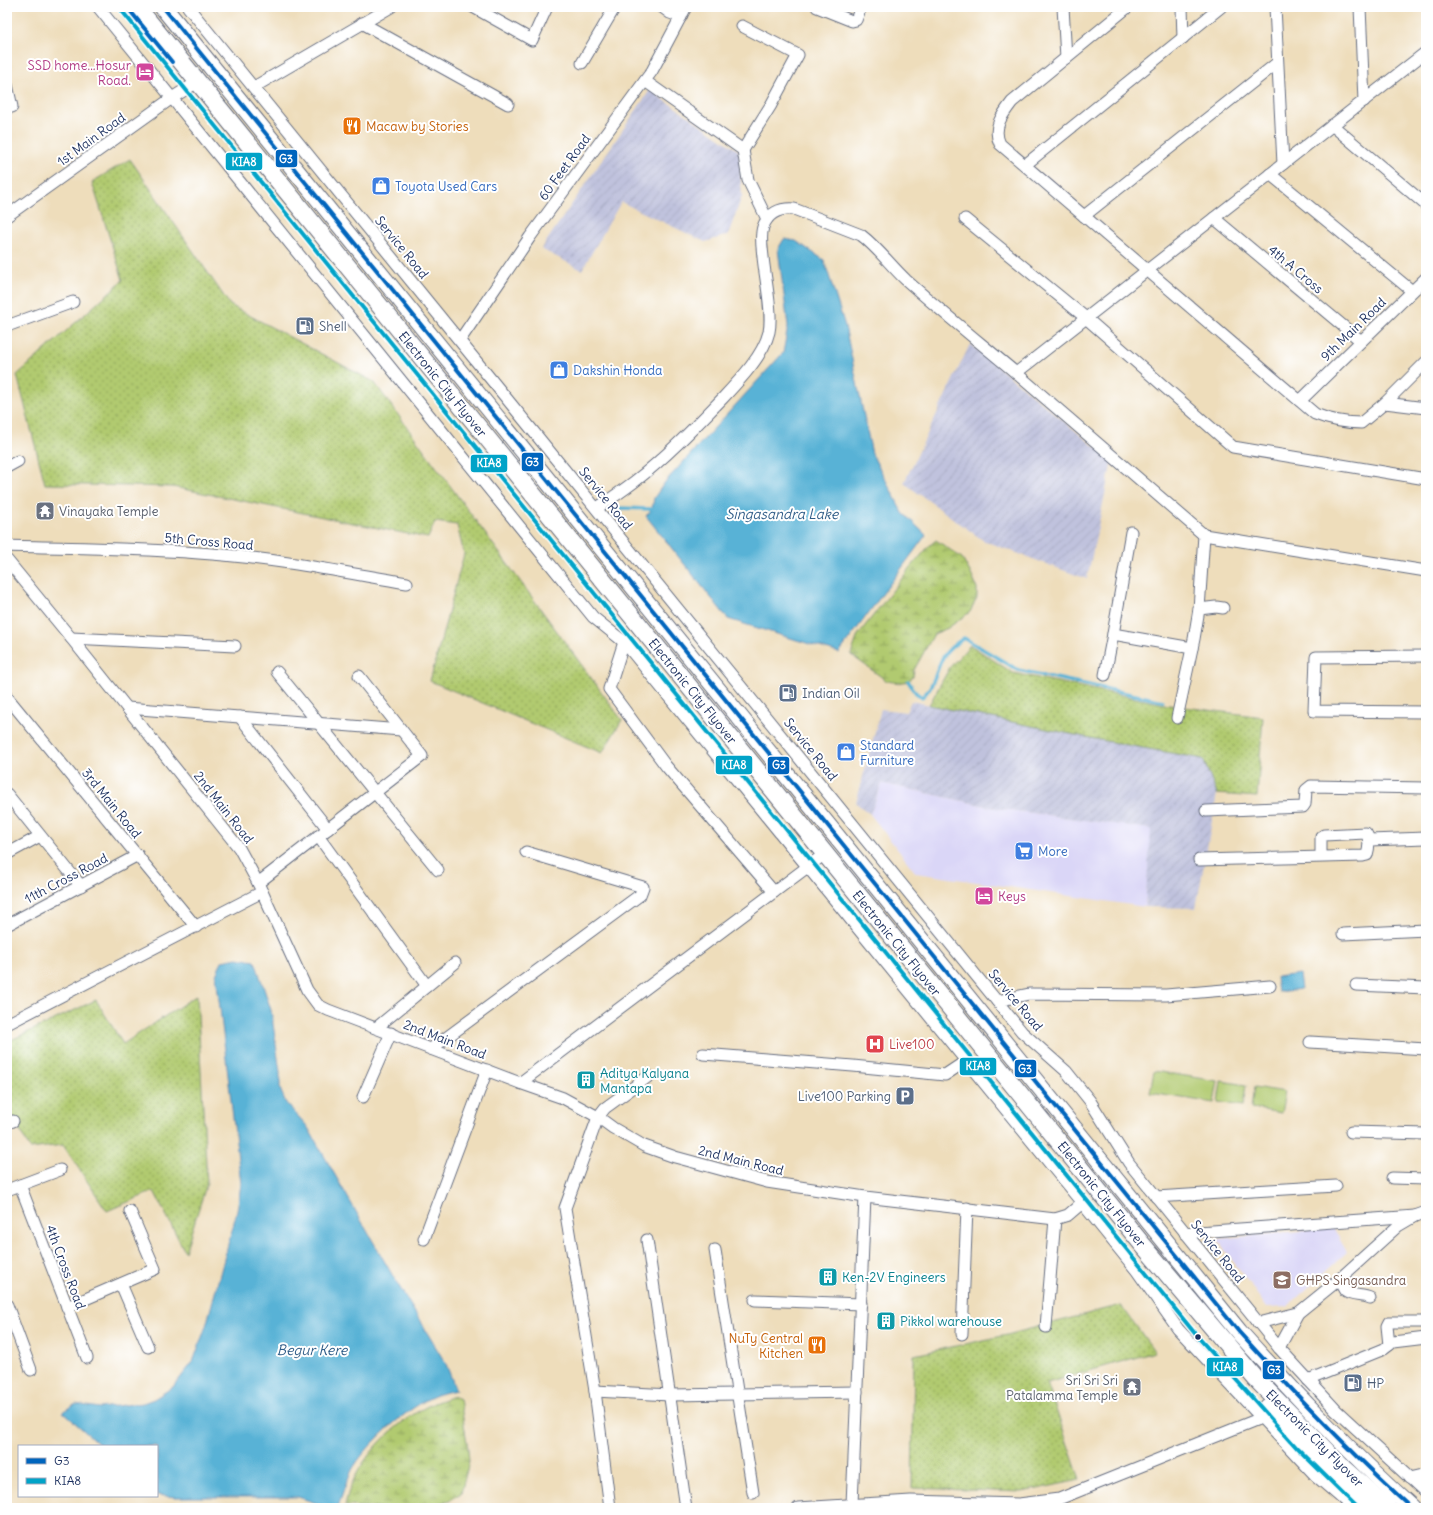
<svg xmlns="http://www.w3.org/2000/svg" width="1433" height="1515" font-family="Delius,sans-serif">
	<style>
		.built { fill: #dad6f7 }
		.industrial { fill: url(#industrial-furrows) }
		.grass { fill: url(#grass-dots); stroke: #667c66 }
		.wetland { fill: url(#wetland-marsh); stroke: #667c66 }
		.park { fill: #b1ca6f; stroke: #667c66 }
		.water { fill: #58b2d6; stroke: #3a709a }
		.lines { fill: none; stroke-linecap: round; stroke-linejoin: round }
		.stream { stroke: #58b2d6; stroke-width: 3.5 }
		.minor-casing { stroke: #656c7f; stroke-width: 13 }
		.highway-casing { stroke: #656c7f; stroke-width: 19 }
		.minor { stroke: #fff; stroke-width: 11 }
		.highway { stroke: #fff; stroke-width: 17 }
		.bus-1-casing { stroke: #fff; stroke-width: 7 }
		.bus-2-casing { stroke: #fff; stroke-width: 7 }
		.bus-1 { stroke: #0065bd; stroke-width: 4 }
		.bus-2 { stroke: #01a3c8; stroke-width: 4 }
		.bus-dot { fill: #1b2f5e; stroke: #fff; stroke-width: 1.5 }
		.labels { text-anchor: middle; stroke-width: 4; stroke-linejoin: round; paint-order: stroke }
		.hotel-label { font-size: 13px; fill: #b23c85; stroke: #fff; text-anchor: end }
		.food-label { font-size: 13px; fill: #c56008; stroke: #fff; text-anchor: start }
		.street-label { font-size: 13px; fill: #1b2f5e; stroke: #fff }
		.shop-label { font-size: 13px; fill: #366cbe; stroke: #fff; text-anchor: start }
		.service-label { font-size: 13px; fill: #4e5e75; stroke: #fff; text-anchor: start }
		.worship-label { font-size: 13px; fill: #5b616d; stroke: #fff; text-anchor: start }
		.health-label { font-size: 13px; fill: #be3a42; stroke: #fff; text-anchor: start }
		.culture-label { font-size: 13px; fill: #0d838f; stroke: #fff; text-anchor: start }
		.education-label { font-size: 13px; fill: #785e54; stroke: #fff; text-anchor: start }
		.water-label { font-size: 14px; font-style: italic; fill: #305d88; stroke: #fff }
		.line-badge { stroke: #fff; stroke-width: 1.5 }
		.badge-label { font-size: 11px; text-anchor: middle; font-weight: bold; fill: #fff }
	</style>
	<defs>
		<pattern id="industrial-furrows" width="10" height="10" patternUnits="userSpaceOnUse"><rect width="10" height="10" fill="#c0c2dd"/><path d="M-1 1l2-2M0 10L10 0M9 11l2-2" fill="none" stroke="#a4a7c0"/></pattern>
		<pattern id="grass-dots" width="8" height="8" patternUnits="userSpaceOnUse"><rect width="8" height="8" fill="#b1ca6f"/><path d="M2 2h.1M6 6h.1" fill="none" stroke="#8fa45e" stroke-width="1.8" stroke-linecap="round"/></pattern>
		<pattern id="wetland-marsh" width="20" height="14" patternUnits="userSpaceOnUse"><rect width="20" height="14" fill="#b1ca6f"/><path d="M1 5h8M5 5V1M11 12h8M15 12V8" fill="none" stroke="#8fa45e"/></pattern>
	</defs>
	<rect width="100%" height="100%" fill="#fff"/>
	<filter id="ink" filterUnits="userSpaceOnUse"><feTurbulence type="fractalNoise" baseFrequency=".025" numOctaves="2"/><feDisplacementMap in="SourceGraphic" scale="8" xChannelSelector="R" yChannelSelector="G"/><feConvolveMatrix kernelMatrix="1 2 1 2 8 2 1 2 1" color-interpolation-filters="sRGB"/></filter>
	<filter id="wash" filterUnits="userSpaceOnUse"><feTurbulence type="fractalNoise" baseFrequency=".012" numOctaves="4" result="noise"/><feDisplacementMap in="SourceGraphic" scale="16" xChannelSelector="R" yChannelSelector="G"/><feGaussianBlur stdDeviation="0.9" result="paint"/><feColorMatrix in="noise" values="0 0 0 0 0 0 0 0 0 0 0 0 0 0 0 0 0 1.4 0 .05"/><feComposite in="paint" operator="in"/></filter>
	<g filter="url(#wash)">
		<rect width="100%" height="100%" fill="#edb"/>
		<!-- built -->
		<g class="built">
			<path d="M882,783L995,808L1152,829L1145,907L916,873L870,814Z"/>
			<path d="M1333,1228L1347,1252L1287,1307L1267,1308L1217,1239Z"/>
		</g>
		<!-- industrial -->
		<g class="industrial">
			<path d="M650,90L739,151L742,196L728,235L705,242L621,202L582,270L541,249Z"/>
			<path d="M970,344L1112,461L1087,579L984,541L904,483Z"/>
			<path d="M911,701L1095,739L1203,759L1217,794L1196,908L1145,907L1151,829L995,808L882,783L870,814L856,803L881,709L906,712Z"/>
		</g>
		<!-- grass -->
		<g class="grass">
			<path d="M130,159L230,305L374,382L622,720L602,753L430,681L464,554L457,525L435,522L428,538L173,487L45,484L17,375L123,280L92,182Z"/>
			<path d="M970,645L1013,673L1169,705L1263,717L1257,797L1217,794L1203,759L1095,739L929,705L950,667Z"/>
			<path d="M197,995L207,1183L185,1252L154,1191L107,1211L63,1145L30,1149L7,1107V1042L96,1000L123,1044Z"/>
			<path d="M1121,1305L1155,1352L1047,1383L1080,1480L1022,1492L912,1488L914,1355L1007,1335Z"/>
		</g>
		<!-- wetland -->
		<g class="wetland">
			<path d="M936,540L962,558L970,572L977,588V598L970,612L948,628L934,634L914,670L913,677L908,681L899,683L887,681L851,655L858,635L907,572L929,546Z"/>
			<path d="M455,1396L460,1399L468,1449L469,1462L461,1493C456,1496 452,1499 447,1501C416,1512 378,1507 345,1506C352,1465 390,1426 426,1407C435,1402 445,1399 455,1396Z"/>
		</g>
		<!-- park -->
		<g class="park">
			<path d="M1154,1071L1218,1081L1214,1103L1150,1093Z"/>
			<path d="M1221,1081L1246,1085L1243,1106L1218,1102Z"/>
			<path d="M1254,1087L1285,1092L1281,1113L1251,1108Z"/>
		</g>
		<!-- water -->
		<g class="water">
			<path d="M784,239L796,241L824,260L845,326L872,454L903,513L926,535L839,653L728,619L646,516L652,509L654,498L665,482L783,353L788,326L778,249Z"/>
			<path d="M237,958L255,961L271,1010L280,1072V1089L286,1103L307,1126L394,1278L446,1364L456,1390C447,1392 438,1394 430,1398C404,1411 366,1445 352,1470C346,1482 342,1495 338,1508L328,1507L298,1497H175L157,1495V1446H101L63,1412L76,1404L99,1408L143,1403L154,1399L173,1387L193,1362L206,1326L237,1211L241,1184L216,975L222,961Z"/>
			<path d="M1299,974L1301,989L1278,992L1276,977Z"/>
		</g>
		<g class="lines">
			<!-- stream -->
			<g class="stream">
				<path d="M612,511L619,508L652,509"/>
				<path d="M908,681L916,693L922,697C934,687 936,670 943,657C948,649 956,643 964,638L1018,670L1163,701"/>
				<path d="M424,1506L425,1508"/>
			</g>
		</g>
	</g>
	<g filter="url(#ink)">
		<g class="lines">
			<!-- minor casing -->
			<g class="minor-casing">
				<g id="minor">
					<path d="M98,7L593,617L624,642L1082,1203L1137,1271L1178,1329L1315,1475L1353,1508"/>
					<path d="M188,7L1022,1032L1066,1071L1090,1101L1129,1163L1279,1348L1336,1410L1426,1493"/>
					<path d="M473,7L532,40L547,7"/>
					<path d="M662,7L670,13L681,17"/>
					<path d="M817,7L852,21L856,20L861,7"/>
					<path d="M1063,7L1066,58"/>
					<path d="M1128,7L1012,102C1002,115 992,128 1000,144L1315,414C1330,420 1344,423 1361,423L1385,403L1426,362"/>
					<path d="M1182,7L1183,38"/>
					<path d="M1275,7L1283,164"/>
					<path d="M1360,7L1364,101"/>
					<path d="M362,23L508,104"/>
					<path d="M742,26L798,55L771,105L743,150"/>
					<path d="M582,63L615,7"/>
					<path d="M645,81L743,150L748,180L767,219"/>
					<path d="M7,85L12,107"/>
					<path d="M254,87L391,7"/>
					<path d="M1332,125L1426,205"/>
					<path d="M1025,165L1221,7"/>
					<path d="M1270,174L1412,291"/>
					<path d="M7,216L172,98L191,86"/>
					<path d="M1084,216L1277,63"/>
					<path d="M1214,218L1361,341"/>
					<path d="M965,219L1086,318L1233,447L1426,479"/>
					<path d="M7,326L73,302"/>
					<path d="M460,340L530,237L652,71L686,7"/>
					<path d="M1016,373L1204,535L1426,571"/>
					<path d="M1300,401L1426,278"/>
					<path d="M1385,403L1426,408"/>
					<path d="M7,467L18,461"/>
					<path d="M597,508C609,500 622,491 634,482C665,458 693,429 720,401C737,383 763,357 769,332C773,313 765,278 763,257C762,247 760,236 763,227C768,213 780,208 794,209L861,235C878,248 891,266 906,280C942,312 979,342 1016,373L1426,52"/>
					<path d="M1131,532L1113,634L1192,648"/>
					<path d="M7,546C75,548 144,548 212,554C278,559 342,572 407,583"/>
					<path d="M7,560L71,638L239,848L258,883L307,990L318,1005L328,1010L520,1083L563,1098L598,1117L613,1128L644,1146L675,1157L767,1182L865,1197L1055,1219L1068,1215L1082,1203"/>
					<path d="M1199,609L1216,607L1223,608"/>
					<path d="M71,638L235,646"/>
					<path d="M624,642L609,689L666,766L774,892"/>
					<path d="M1426,656L1316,657L1314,711L1426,712"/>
					<path d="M277,672L438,870"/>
					<path d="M1105,675L1113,634"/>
					<path d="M7,697L196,927"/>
					<path d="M127,708L401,730"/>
					<path d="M240,717L328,829"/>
					<path d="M1177,718L1194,639L1199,609L1204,535"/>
					<path d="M7,794L81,886"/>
					<path d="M1206,811L1303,807L1305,804L1306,790L1311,786L1426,788"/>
					<path d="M318,836L427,986"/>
					<path d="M1369,840L1426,838"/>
					<path d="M7,854L40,836"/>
					<path d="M1199,860L1363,856L1367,855C1369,848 1370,839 1366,833L1324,835L1321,837V857"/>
					<path d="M258,883L422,756L359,676"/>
					<path d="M7,925L138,855"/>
					<path d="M1343,934L1426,930"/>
					<path d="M1356,985L1426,988"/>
					<path d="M997,1001L1029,994L1166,995L1270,986"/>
					<path d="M7,1024L262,892"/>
					<path d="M376,1028L455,963"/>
					<path d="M1310,1042L1426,1049"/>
					<path d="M431,1049L640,895L643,887L526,852"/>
					<path d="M703,1054L853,1066L945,1075L966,1061"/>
					<path d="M520,1083L818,859"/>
					<path d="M363,1097L391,1033"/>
					<path d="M7,1123L13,1121"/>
					<path d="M1351,1132L1426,1134"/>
					<path d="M1392,1178L1426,1179"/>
					<path d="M20,1185L87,1358"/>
					<path d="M7,1190L60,1170"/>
					<path d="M1156,1197L1336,1186"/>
					<path d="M1185,1233L1415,1216"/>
					<path d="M424,1239L487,1070"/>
					<path d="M647,1240L686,1508"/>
					<path d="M715,1250L753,1493"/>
					<path d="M1338,1280C1341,1283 1343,1288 1345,1291C1352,1297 1362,1294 1370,1298"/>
					<path d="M121,1284L148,1347"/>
					<path d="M755,1300L861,1304"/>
					<path d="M7,1305L31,1370"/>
					<path d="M67,1307L155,1269L130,1211"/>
					<path d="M1258,1323L1298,1313"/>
					<path d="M1046,1327L1055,1219"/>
					<path d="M962,1334L967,1208"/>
					<path d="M1389,1345L1387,1326L1389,1322H1426"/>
					<path d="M1279,1348L1298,1313L1335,1283L1398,1226L1415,1216L1426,1212"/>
					<path d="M1308,1380L1384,1349L1393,1342L1426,1338"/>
					<path d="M595,1391L670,1395L857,1392"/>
					<path d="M1409,1478L1426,1474"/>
					<path d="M852,1504L865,1197"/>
					<path d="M610,1508L595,1391L565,1208L598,1117L605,1108L649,1076"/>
					<path d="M798,1508L911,1501L1019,1504L1059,1499L1261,1418"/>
				</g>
			</g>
			<!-- highway casing -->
			<g class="highway-casing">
				<g id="highway">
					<path d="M137,7L1142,1244L1256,1379L1343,1468L1388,1508"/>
					<path d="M163,7L1239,1332C1294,1393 1350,1453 1412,1508"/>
					<path d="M1268,1407L1301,1444L1367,1508"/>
				</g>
			</g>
			<!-- minor -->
			<use href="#minor" class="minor"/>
			<!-- highway -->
			<use href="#highway" class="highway"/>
			<!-- bus-1 casing -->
			<g class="bus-1-casing">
				<g id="bus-1">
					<path d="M127,7L172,62"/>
					<path d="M163,7L1239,1332C1294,1393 1351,1453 1412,1508"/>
				</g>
			</g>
			<!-- bus-2 casing -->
			<g class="bus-2-casing">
				<path id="bus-2" d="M122,11L1197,1336L1297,1448L1358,1508"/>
			</g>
			<!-- bus-1 -->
			<use href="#bus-1" class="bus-1"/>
			<!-- bus-2 -->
			<use href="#bus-2" class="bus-2"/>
		</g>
	</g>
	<!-- icons -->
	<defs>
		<g id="hotel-square" transform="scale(1)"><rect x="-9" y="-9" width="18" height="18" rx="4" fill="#d1479c" stroke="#fff"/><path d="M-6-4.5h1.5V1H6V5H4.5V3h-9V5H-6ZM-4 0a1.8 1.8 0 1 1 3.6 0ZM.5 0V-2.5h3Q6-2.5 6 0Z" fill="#fff"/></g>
		<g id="restaurant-square" transform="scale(1)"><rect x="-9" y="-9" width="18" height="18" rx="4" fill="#e8710a" stroke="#fff"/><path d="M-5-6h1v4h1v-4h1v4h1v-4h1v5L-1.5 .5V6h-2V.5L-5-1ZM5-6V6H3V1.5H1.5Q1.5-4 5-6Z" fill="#fff"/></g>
		<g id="shop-square" transform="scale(1)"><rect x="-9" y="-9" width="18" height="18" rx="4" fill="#3f7fe0" stroke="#fff"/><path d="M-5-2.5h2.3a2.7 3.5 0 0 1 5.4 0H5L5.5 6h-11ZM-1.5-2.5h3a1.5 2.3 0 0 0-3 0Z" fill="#fff"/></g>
		<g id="fuel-square" transform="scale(1)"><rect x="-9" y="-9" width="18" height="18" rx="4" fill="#5c6f8a" stroke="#fff"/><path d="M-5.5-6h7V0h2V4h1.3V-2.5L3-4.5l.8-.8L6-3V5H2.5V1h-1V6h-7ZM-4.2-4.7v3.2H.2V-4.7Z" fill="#fff"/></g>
		<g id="temple-square" transform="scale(1)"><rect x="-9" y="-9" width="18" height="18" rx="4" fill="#6b7280" stroke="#fff"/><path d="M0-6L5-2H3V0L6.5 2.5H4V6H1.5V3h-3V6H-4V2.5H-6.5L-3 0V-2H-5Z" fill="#fff"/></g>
		<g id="supermarket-square" transform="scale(1)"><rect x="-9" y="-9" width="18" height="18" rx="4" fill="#3f7fe0" stroke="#fff"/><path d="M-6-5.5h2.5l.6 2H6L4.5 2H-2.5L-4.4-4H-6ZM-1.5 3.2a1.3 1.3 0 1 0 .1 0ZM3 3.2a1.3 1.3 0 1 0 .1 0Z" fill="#fff"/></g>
		<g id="hospital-square" transform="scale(1)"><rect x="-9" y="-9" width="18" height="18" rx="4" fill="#e0444e" stroke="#fff"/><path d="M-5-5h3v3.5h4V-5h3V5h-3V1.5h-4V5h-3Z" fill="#fff"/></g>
		<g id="building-square" transform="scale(1)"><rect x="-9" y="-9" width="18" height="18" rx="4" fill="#0f9aa8" stroke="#fff"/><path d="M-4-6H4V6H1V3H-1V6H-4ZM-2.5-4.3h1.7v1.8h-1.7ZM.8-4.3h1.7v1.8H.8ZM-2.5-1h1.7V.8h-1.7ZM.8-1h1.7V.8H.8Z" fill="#fff"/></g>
		<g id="parking-square" transform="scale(1)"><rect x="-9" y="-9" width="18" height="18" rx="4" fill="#5c6f8a" stroke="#fff"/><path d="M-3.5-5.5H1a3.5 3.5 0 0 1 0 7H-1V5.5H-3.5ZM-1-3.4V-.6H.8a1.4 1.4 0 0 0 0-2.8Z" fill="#fff"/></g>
		<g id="school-square" transform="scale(1)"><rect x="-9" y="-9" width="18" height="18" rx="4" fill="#8d6e63" stroke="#fff"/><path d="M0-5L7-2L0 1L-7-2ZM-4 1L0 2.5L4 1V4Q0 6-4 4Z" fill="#fff"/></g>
	</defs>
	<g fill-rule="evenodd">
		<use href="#hotel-square" x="145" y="72"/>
		<use href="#restaurant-square" x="352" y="126"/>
		<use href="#shop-square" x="381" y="186"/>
		<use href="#fuel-square" x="305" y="326"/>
		<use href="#shop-square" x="559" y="370"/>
		<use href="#temple-square" x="45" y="511"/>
		<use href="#fuel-square" x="788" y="693"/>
		<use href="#shop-square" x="846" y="752"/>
		<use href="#supermarket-square" x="1024" y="851"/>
		<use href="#hotel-square" x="984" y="896"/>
		<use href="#hospital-square" x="875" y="1044"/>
		<use href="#building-square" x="586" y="1080"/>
		<use href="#parking-square" x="905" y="1096"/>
		<use href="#building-square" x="828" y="1277"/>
		<use href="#school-square" x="1282" y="1280"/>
		<use href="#building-square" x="886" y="1321"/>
		<use href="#restaurant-square" x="817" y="1345"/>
		<use href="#fuel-square" x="1353" y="1383"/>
		<use href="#temple-square" x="1132" y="1387"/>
	</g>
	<!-- markers -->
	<circle class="bus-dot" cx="1198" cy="1337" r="3.5"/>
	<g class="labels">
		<!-- hotel labels -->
		<g class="hotel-label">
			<text x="131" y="70">SSD home...Hosur<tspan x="131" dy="15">Road.</tspan></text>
			<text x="998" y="901" text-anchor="start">Keys</text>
		</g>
		<!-- food labels -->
		<g class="food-label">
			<text x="366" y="131">Macaw by Stories</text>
			<text x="803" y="1343" text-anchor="end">NuTy Central<tspan x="803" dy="15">Kitchen</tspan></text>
		</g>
		<!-- street labels -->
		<g class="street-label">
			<text transform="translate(91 139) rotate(-36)" y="5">1st Main Road</text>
			<text transform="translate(564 167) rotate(-54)" y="5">60 Feet Road</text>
			<text transform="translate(402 247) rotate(51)" y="5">Service Road</text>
			<text transform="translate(1296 269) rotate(40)" y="5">4th A Cross</text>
			<text transform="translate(1353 329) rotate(-44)" y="5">9th Main Road</text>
			<text transform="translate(443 384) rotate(51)" y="5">Electronic City Flyover</text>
			<text transform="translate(606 498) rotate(51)" y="5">Service Road</text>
			<text transform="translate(209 541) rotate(5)" y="5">5th Cross Road</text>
			<text transform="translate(693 691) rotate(51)" y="5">Electronic City Flyover</text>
			<text transform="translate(811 749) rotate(51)" y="5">Service Road</text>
			<text transform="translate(112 803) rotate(51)" y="5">3rd Main Road</text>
			<text transform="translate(224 807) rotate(52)" y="5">2nd Main Road</text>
			<text transform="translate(66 878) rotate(-28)" y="5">11th Cross Road</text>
			<text transform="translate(897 943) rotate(51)" y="5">Electronic City Flyover</text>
			<text transform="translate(1016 1000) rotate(50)" y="5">Service Road</text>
			<text transform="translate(445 1039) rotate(21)" y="5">2nd Main Road</text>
			<text transform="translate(741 1160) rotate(14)" y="5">2nd Main Road</text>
			<text transform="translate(1102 1194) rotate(51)" y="5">Electronic City Flyover</text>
			<text transform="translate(1218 1251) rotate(51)" y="5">Service Road</text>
			<text transform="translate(66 1267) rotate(69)" y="5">4th Cross Road</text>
			<text transform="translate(1315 1438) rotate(45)" y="5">Electronic City Flyover</text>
		</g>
		<!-- shop labels -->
		<g class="shop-label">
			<text x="395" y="191">Toyota Used Cars</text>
			<text x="573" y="375">Dakshin Honda</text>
			<text x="860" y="750">Standard<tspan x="860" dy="15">Furniture</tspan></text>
			<text x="1038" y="856">More</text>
		</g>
		<!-- service labels -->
		<g class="service-label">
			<text x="319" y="331">Shell</text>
			<text x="802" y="698">Indian Oil</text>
			<text x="891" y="1101" text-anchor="end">Live100 Parking</text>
			<text x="1367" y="1388">HP</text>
		</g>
		<!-- worship labels -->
		<g class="worship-label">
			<text x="59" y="516">Vinayaka Temple</text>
			<text x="1118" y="1385" text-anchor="end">Sri Sri Sri<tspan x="1118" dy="15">Patalamma Temple</tspan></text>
		</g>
		<!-- health labels -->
		<g class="health-label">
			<text x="889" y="1049">Live100</text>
		</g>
		<!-- culture labels -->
		<g class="culture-label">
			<text x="600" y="1078">Aditya Kalyana<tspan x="600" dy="15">Mantapa</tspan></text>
			<text x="842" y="1282">Ken-2V Engineers</text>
			<text x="900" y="1326">Pikkol warehouse</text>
		</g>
		<!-- education labels -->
		<g class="education-label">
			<text x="1296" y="1285">GHPS Singasandra</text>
		</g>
		<!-- water labels -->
		<g class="water-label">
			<text x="782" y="519">Singasandra Lake</text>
			<text x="312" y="1355">Begur Kere</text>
		</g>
	</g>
	<g class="line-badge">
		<rect x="275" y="149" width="23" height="19" rx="4" fill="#0065bd"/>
		<rect x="225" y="152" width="38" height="19" rx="4" fill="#01a3c8"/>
		<rect x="521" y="452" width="23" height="20" rx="4" fill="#0065bd"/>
		<rect x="470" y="454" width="38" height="19" rx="4" fill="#01a3c8"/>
		<rect x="715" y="755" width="38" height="20" rx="4" fill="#01a3c8"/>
		<rect x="767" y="756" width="23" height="19" rx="4" fill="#0065bd"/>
		<rect x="959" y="1057" width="38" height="19" rx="4" fill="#01a3c8"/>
		<rect x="1014" y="1059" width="23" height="19" rx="4" fill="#0065bd"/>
		<rect x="1206" y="1357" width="38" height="20" rx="4" fill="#01a3c8"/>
		<rect x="1262" y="1360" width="23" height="20" rx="4" fill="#0065bd"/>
	</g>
	<g class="badge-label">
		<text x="286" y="163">G3</text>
		<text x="244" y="166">KIA8</text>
		<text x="532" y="466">G3</text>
		<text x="489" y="467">KIA8</text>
		<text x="734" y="769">KIA8</text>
		<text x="779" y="769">G3</text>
		<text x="978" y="1070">KIA8</text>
		<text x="1025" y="1073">G3</text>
		<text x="1225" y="1371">KIA8</text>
		<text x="1274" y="1374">G3</text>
	</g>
	<!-- margin -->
	<rect width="1433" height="1515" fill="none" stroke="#fff" stroke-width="24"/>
	<!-- legend -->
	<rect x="18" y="1445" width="140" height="52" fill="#ffffff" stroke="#a4acbf"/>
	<rect x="26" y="1458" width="20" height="6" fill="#0065bd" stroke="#a4acbf"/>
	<text x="54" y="1465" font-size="12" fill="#1b2f5e">G3</text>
	<rect x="26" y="1478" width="20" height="6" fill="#01a3c8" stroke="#a4acbf"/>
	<text x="54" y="1485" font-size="12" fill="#1b2f5e">KIA8</text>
</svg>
